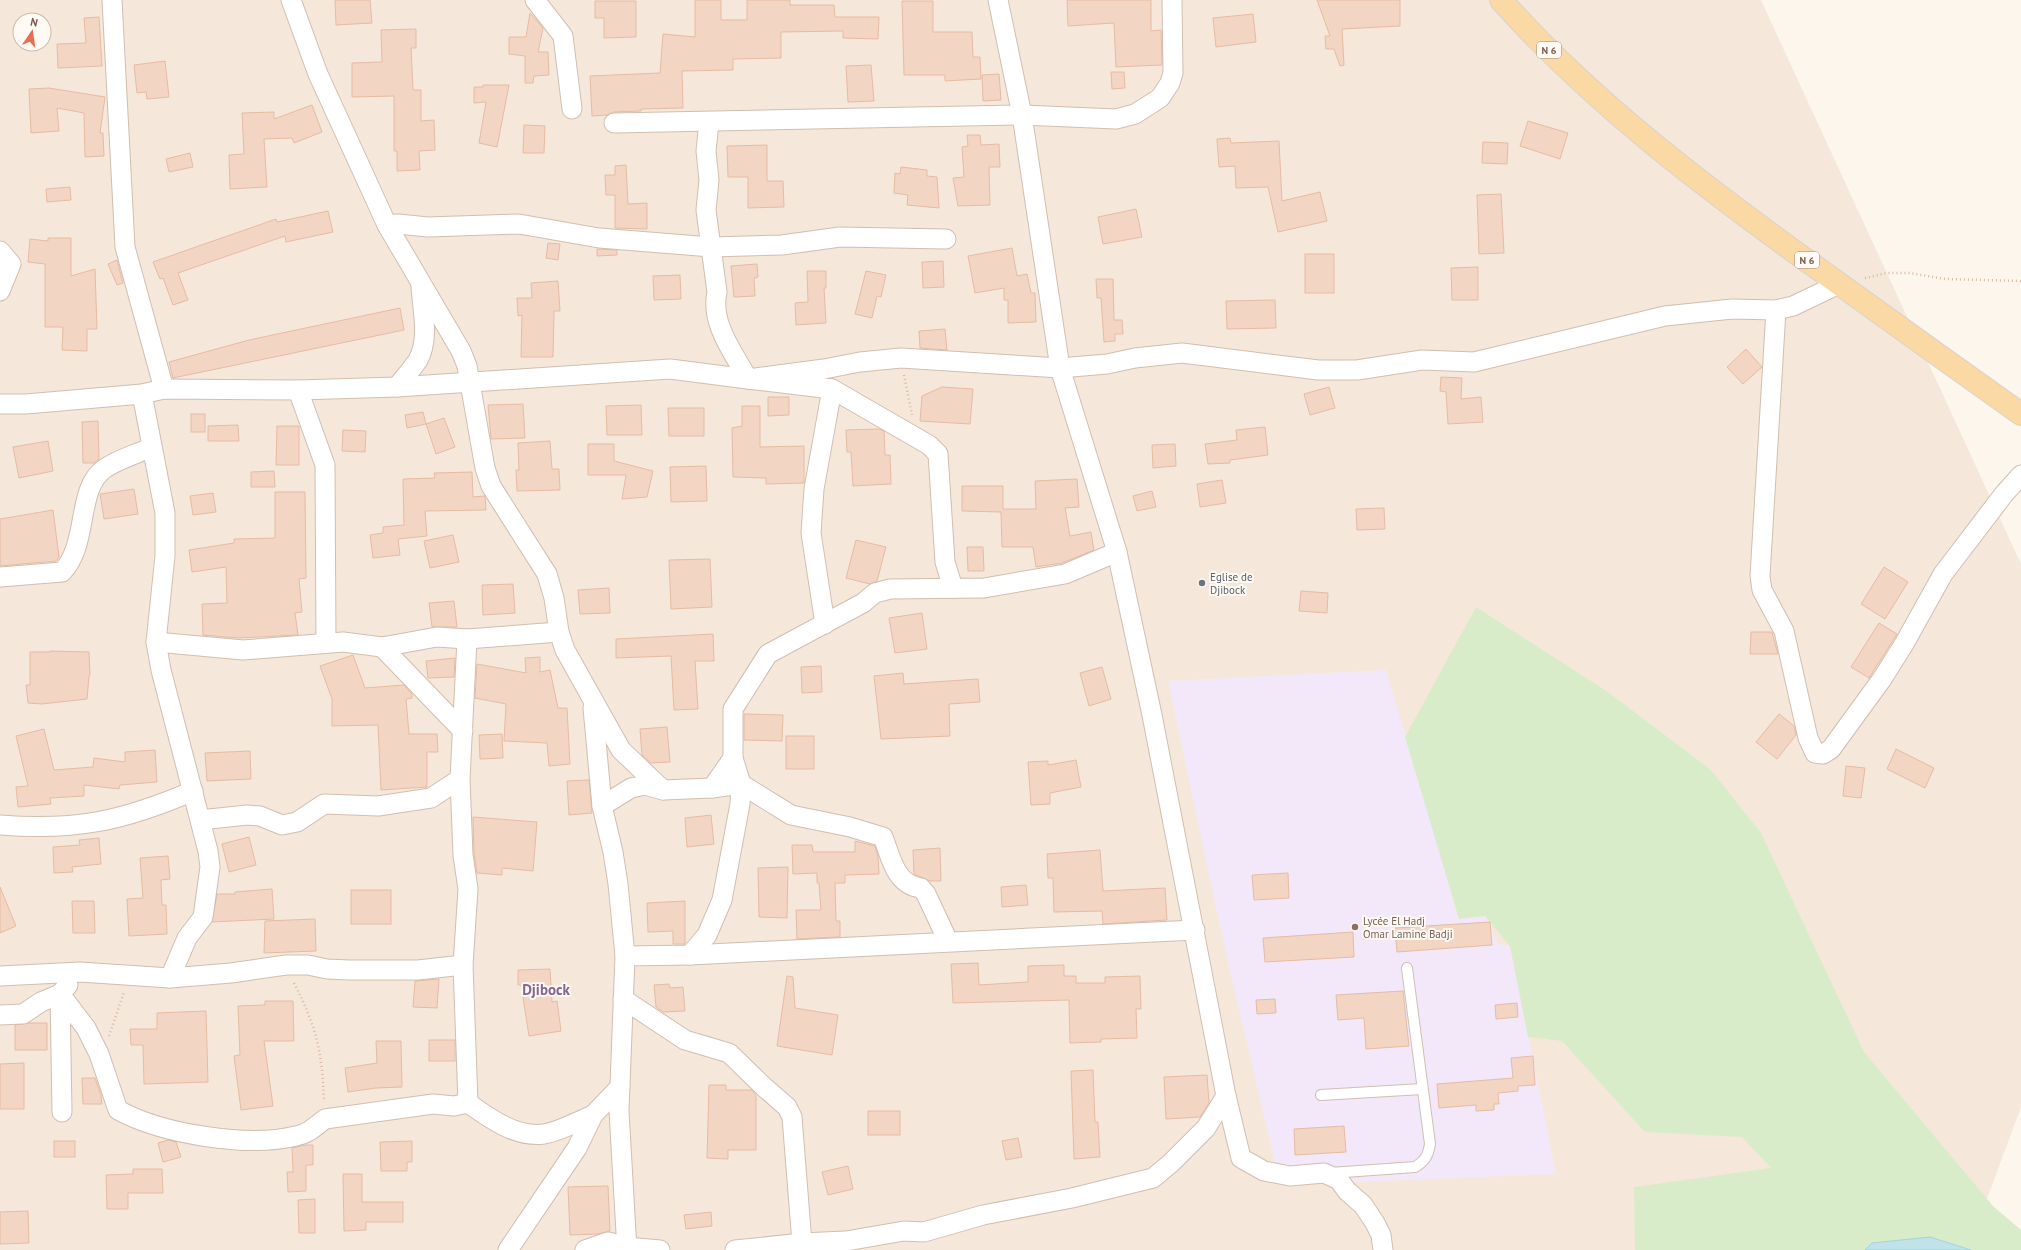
<svg xmlns="http://www.w3.org/2000/svg" width="2021" height="1250" font-family="'PT Sans',sans-serif">
	<style>
		.residential { fill: #f5e8da; fill-rule: evenodd }
		.education { fill: #f3e8fa }
		.green { fill: #d8ecc9 }
		.water { fill: #bfe3e8; stroke: #a5d3da }
		.building { fill: #f3d5c3; stroke: #e6bba3 }
		.lines { fill: none; stroke-linecap: round; stroke-linejoin: round }
		.lane-casing { stroke: #d1beb0; stroke-width: 12 }
		.street-casing { stroke: #d1beb0; stroke-width: 21 }
		.primary-casing { stroke: #dad1cd; stroke-width: 24 }
		.path { stroke: #d9b8a5; stroke-width: 2.5; stroke-dasharray: 1 3; stroke-linecap: butt }
		.lane { stroke: #fff; stroke-width: 10 }
		.street { stroke: #fff; stroke-width: 19 }
		.primary { stroke: #fbd9a5; stroke-width: 22 }
		.worship-dot { fill: #6b7280; stroke: #fffaf3; stroke-width: 1.5 }
		.education-dot { fill: #8d6e63; stroke: #fffaf3; stroke-width: 1.5 }
		.labels { text-anchor: middle; stroke-width: 4; stroke-linejoin: round; paint-order: stroke }
		.shield { fill: #fffaf3; stroke: #a28b7f; stroke-width: 1 }
		.shield-label { font-size: 10px; font-weight: bold; fill: #7a5c4d }
		.worship-label { font-size: 11px; fill: #5b616d; stroke: #fffaf3; text-anchor: start }
		.education-label { font-size: 11px; fill: #785e54; stroke: #fffaf3; text-anchor: start }
		.district-label { font-size: 15px; font-weight: bold; fill: #846695; stroke: #fffaf3 }
	</style>
	<rect width="100%" height="100%" fill="#fdf6ec"/>
	<!-- residential -->
	<path class="residential" d="M0,0H1761L2021,564V1107L1968,1250H0ZM20,20H44V44H20Z"/>
	<!-- education -->
	<path class="education" d="M1386,670L1459,918L1485,916L1498,944L1510,946L1556,1174L1280,1185L1222,936L1168,681Z"/>
	<!-- green -->
	<path class="green" d="M1476,607L1608,692L1711,770L1761,833L1864,1052L1993,1206L2021,1230V1250H1971L1930,1237L1872,1243L1865,1250H1635L1634,1187L1771,1168L1742,1137L1645,1132L1562,1041L1528,1037L1510,946L1485,916L1459,919L1405,737Z"/>
	<!-- water -->
	<path class="water" d="M1930,1237L1971,1250H1865L1872,1243Z"/>
	<!-- building -->
	<g class="building">
		<path d="M335,0H370L372,23L336,25Z"/>
		<path d="M695,0H721V20H747V0H790V5H834L835,17H879L878,39L843,38V31L781,32V58L733,59V70L682,71L683,108L641,109V111L614,112L607,115L592,116L590,76L660,73L663,34L695,37Z"/>
		<path d="M1067,0H1151V31L1161,30L1162,65L1116,67L1114,23L1068,26Z"/>
		<path d="M1317,0H1400V26L1342,29L1344,65L1340,66L1334,49H1326L1325,36H1330Z"/>
		<path d="M595,1H636V37L604,38V18H595Z"/>
		<path d="M902,1H933V32H972L973,57H980L981,79L945,81V75H904Z"/>
		<path d="M530,13L543,28L538,52H548L549,75L534,76L533,83H525V56L509,54V37H526Z"/>
		<path d="M1253,14L1256,42L1216,47L1213,18Z"/>
		<path d="M99,17L102,66L58,68L57,44L86,43L84,18Z"/>
		<path d="M416,29V48H411L413,90H421V121L434,120L435,150L419,151L420,170L397,171V151H394V96L352,97V63L382,62L381,30Z"/>
		<path d="M165,61L169,97L147,99L146,92L137,93L134,65Z"/>
		<path d="M871,65L874,101L848,102L846,66Z"/>
		<path d="M1111,72H1124L1125,88L1112,89Z"/>
		<path d="M999,74L1001,100L983,101L982,75Z"/>
		<path d="M483,85H509L497,147L479,143L486,102L474,103V87H483Z"/>
		<path d="M49,88L105,97L100,133H103L104,156L85,157L84,113L57,108L59,131L31,133L29,89Z"/>
		<path d="M312,105L322,132L294,143L292,138L264,139L267,187L230,189L229,155L244,154L242,113L274,112V119Z"/>
		<path d="M1528,121L1568,133L1560,159L1520,146Z"/>
		<path d="M524,125L545,126L544,153H523Z"/>
		<path d="M967,135H980L981,145L999,144L1000,167H989L990,205L958,206L953,178L964,177L962,147L968,146Z"/>
		<path d="M1230,138L1231,143L1279,141L1282,201L1320,192L1327,221L1278,232L1268,187L1236,188L1235,166L1219,167L1217,139Z"/>
		<path d="M1483,142L1508,143L1507,164L1482,163Z"/>
		<path d="M767,145V181H783L784,207L748,208V177H728L727,146Z"/>
		<path d="M190,153L193,167L169,172L166,159Z"/>
		<path d="M626,165L628,204L647,203V229L615,228V195H606L605,175H615V166Z"/>
		<path d="M901,167L927,170V176L937,177L939,208L907,205L908,195L894,193L895,173L900,174Z"/>
		<path d="M70,187L71,200L47,202L46,189Z"/>
		<path d="M1501,194L1504,253L1479,254L1477,195Z"/>
		<path d="M1136,209L1142,237L1103,244L1098,217Z"/>
		<path d="M328,211L333,232L286,242L285,236L178,273L188,300L173,305L163,278L160,279L153,262L276,219L277,222Z"/>
		<path d="M48,238H71V276L95,269L97,329H87V351L62,350L63,327H45V264L28,262L30,239L48,241Z"/>
		<path d="M548,243L560,244L558,260L546,258Z"/>
		<path d="M1012,248L1017,276L1027,274L1031,293H1035L1036,322L1008,323V300H1004V288L975,293L968,256Z"/>
		<path d="M597,249L617,250V255L597,256Z"/>
		<rect x="1305" y="254" width="29" height="39"/>
		<path d="M117,260L123,283L117,285L108,264Z"/>
		<path d="M943,261L944,287L923,288L922,262Z"/>
		<path d="M757,264L758,277L754,278L755,296L734,297L731,266Z"/>
		<path d="M1478,267V300H1452L1451,268Z"/>
		<path d="M807,271H826V288H824L826,323L796,325L795,303L808,302Z"/>
		<path d="M866,271L886,275L881,297L877,296L872,318L855,314Z"/>
		<path d="M680,275L681,299L654,300L653,276Z"/>
		<path d="M1096,279H1113L1114,320H1122L1123,334H1115V341L1104,342L1101,298H1097Z"/>
		<path d="M558,281L560,311H554L553,357H521L522,315L518,316L517,298H532L531,283Z"/>
		<path d="M1275,300L1276,328L1227,329L1226,301Z"/>
		<path d="M400,308L404,330L173,378L169,362L249,340Z"/>
		<path d="M945,329L947,350L920,348L919,331Z"/>
		<path d="M1746,349L1762,367L1743,384L1727,367Z"/>
		<path d="M1441,377L1462,378L1461,399L1481,397L1483,422L1448,424L1446,392L1440,391Z"/>
		<path d="M942,387L973,389L970,424L920,421L922,396Z"/>
		<path d="M1329,387L1335,408L1310,415L1304,394Z"/>
		<path d="M768,397H789V415L768,416Z"/>
		<path d="M523,404L525,438L491,439L488,405Z"/>
		<path d="M641,405L642,435H607L606,406Z"/>
		<path d="M742,406H760V447L804,446V483L766,484V478L733,477L732,428L742,426Z"/>
		<path d="M668,408H704V436H669Z"/>
		<path d="M423,412L426,424L407,428L405,415Z"/>
		<rect x="191" y="414" width="14" height="18"/>
		<path d="M444,418L455,447L436,454L426,424Z"/>
		<path d="M98,421L99,459L94,463H83L82,422Z"/>
		<path d="M238,425L239,441H208V426Z"/>
		<path d="M277,426H299V465H276Z"/>
		<path d="M1265,427L1268,455L1230,460V463L1208,464L1205,444L1237,440L1236,430Z"/>
		<path d="M879,429L884,431L885,455H890L891,484L853,486L851,452H847L846,430Z"/>
		<path d="M343,430L366,431L365,452L342,451Z"/>
		<path d="M48,441L53,471L19,478L13,447Z"/>
		<path d="M550,441L552,469H559L560,490L517,491L516,470H519L518,443Z"/>
		<path d="M588,444H614V461L653,471L647,497L622,499L626,475H588Z"/>
		<path d="M1175,444L1176,466L1153,468L1152,445Z"/>
		<path d="M706,466L707,501L671,502L670,467Z"/>
		<path d="M274,471L275,487H251V472Z"/>
		<path d="M472,472L473,497L485,496L486,510L425,511L427,536L398,539L400,555L373,558L370,535L383,533V527L404,525L403,479L435,478L434,473Z"/>
		<path d="M1077,479L1079,507L1065,508L1070,536L1091,532L1094,550L1062,563L1036,567L1033,547H1002L1001,512L962,511V486H1003V509H1036L1035,481Z"/>
		<path d="M1222,480L1226,503L1200,507L1197,484Z"/>
		<path d="M134,489L138,514L104,519L100,494Z"/>
		<path d="M1152,491L1156,507L1137,511L1133,496Z"/>
		<path d="M275,492H305L306,578L299,579L302,612L295,613L298,635L238,638L203,635L202,604L227,603L226,567L192,572L189,550L234,543V539L275,538Z"/>
		<path d="M213,493L216,512L193,515L190,496Z"/>
		<path d="M1384,508L1385,529L1357,530L1356,509Z"/>
		<path d="M53,510L59,557L56,561L0,566V519Z"/>
		<path d="M453,535L459,562L430,568L424,541Z"/>
		<path d="M856,540L886,547L877,581L870,584L846,578Z"/>
		<path d="M967,547H983L984,571H968Z"/>
		<path d="M710,559L712,607L671,609L669,560Z"/>
		<path d="M1884,567L1908,582L1885,619L1861,604Z"/>
		<path d="M513,584L515,613L483,615L482,585Z"/>
		<path d="M609,588L610,613L580,614L578,590Z"/>
		<path d="M1301,591L1328,593L1327,613L1299,611Z"/>
		<path d="M454,601L457,627H432L429,603Z"/>
		<path d="M922,613L927,649L895,653L889,618Z"/>
		<path d="M1879,623L1897,634L1869,678L1851,667Z"/>
		<path d="M1751,632H1772L1778,654H1750Z"/>
		<path d="M713,634L714,661H695L698,709L674,710L671,656L616,658V639Z"/>
		<path d="M50,651L89,652L90,675L89,676L87,699L42,704L28,703L26,685H30V652H50Z"/>
		<path d="M353,655L365,688L404,685L412,694V698L406,699L409,734H437L438,752H427V787L381,790L378,725L332,726V699L320,666Z"/>
		<path d="M540,657V672L550,670L558,708H567L570,764L549,766L547,743L504,741L506,704L475,698L477,664L526,673L525,658Z"/>
		<path d="M455,658L454,677L428,678L426,661Z"/>
		<path d="M821,666L822,692L802,693L801,667Z"/>
		<path d="M1102,667L1111,699L1089,706L1080,673Z"/>
		<path d="M903,673L904,684L978,679L980,702L949,704L950,736L881,739L874,676Z"/>
		<path d="M744,714L783,715L782,741L744,740Z"/>
		<path d="M1779,714L1794,726L1796,735L1777,759L1756,742Z"/>
		<path d="M667,727L670,762L651,763L642,755L640,729Z"/>
		<path d="M44,729L54,770L93,767L94,758L125,762V752L155,750L157,782L120,785L119,789L84,785V796L50,798L51,804L18,807L16,787L28,786L16,736Z"/>
		<path d="M502,734L503,758L480,759L479,735Z"/>
		<rect x="786" y="736" width="28" height="33"/>
		<path d="M1896,749L1934,768L1925,788L1887,769Z"/>
		<path d="M250,751L251,779L207,781L205,753Z"/>
		<path d="M1076,760L1081,787L1050,793V804L1031,805L1028,762L1048,761V765Z"/>
		<path d="M1846,766L1865,768L1861,798L1843,796Z"/>
		<path d="M589,780L592,813L569,815L567,781Z"/>
		<path d="M711,815L714,844L687,847L685,818Z"/>
		<path d="M473,817L537,822L533,871L502,868V875L477,873L474,854Z"/>
		<path d="M249,837L256,865L229,872L222,844Z"/>
		<path d="M99,838L101,864L72,867L73,872L54,873L53,847L80,845L79,840Z"/>
		<path d="M855,841L875,846L878,856L879,874L845,875V883H835L836,921H840V937L797,939L796,910H821L819,883H817V873L793,874L792,845H812L813,852H855Z"/>
		<path d="M940,848L941,881H930L914,874L913,850Z"/>
		<path d="M1100,850L1103,891L1165,888L1167,920L1103,924L1102,911L1054,912L1053,878H1048L1047,854Z"/>
		<path d="M168,856L170,879L161,880L162,905H166L167,934L129,936L127,899L143,898L140,858Z"/>
		<path d="M788,867L787,918L759,917L758,868Z"/>
		<path d="M1288,873L1289,898L1254,900L1252,875Z"/>
		<path d="M1026,885L1028,905L1002,907L1001,887Z"/>
		<path d="M0,887L16,926L0,933Z"/>
		<path d="M272,889L274,919L212,922L217,894H235V892Z"/>
		<rect x="351" y="890" width="40" height="34"/>
		<path d="M72,901H94L95,933H73Z"/>
		<path d="M685,901V944H673V931L648,932L647,903Z"/>
		<path d="M315,919L316,951L264,953L265,921Z"/>
		<path d="M1490,922L1492,945L1397,952L1395,928Z"/>
		<path d="M1353,932L1354,957L1265,962L1263,938Z"/>
		<path d="M978,963L979,985L1028,982V966L1064,965V976H1076V983H1105V977L1140,976L1141,1009H1136L1137,1038L1101,1039V1042L1070,1043L1069,1000L953,1003L951,964Z"/>
		<path d="M550,969L552,1002L557,1001L561,1031L529,1036L521,985H518V970Z"/>
		<path d="M787,976L793,977L795,1008L838,1015L832,1055L777,1046Z"/>
		<path d="M439,979L437,1008L413,1007L415,981Z"/>
		<path d="M669,984L670,988L683,987L685,1011L663,1012L656,1007L654,985Z"/>
		<path d="M1403,991L1409,1046L1366,1049L1364,1018L1338,1020L1336,995Z"/>
		<path d="M1275,999L1276,1013L1257,1014L1256,1000Z"/>
		<path d="M265,1001H293L294,1041H264L273,1106L241,1110L234,1056L240,1055L238,1006L265,1005Z"/>
		<path d="M1517,1003L1518,1017L1496,1019L1495,1005Z"/>
		<path d="M206,1011L208,1082L144,1084L143,1045H131L130,1029H157V1013Z"/>
		<path d="M29,1023H47V1050H15V1025Z"/>
		<rect x="429" y="1040" width="26" height="21"/>
		<path d="M376,1041H401L402,1087L376,1088L348,1092L345,1068L377,1063Z"/>
		<path d="M1533,1056L1535,1085L1518,1086V1091L1498,1093L1499,1104H1494V1110L1476,1111V1105L1439,1108L1437,1084L1513,1078L1511,1058Z"/>
		<path d="M24,1063V1109H0V1064Z"/>
		<path d="M1093,1070L1095,1122H1098L1100,1157L1074,1159L1071,1071Z"/>
		<path d="M1207,1075L1209,1103L1200,1117L1166,1119L1164,1077Z"/>
		<path d="M82,1078H95L101,1095L102,1104H83Z"/>
		<path d="M709,1085H726V1090H752L756,1095V1150H728V1159L707,1158Z"/>
		<rect x="868" y="1111" width="32" height="24"/>
		<path d="M1344,1126L1346,1152L1295,1155L1294,1129Z"/>
		<path d="M1018,1138L1022,1157L1006,1160L1002,1141Z"/>
		<path d="M168,1140L176,1142L181,1157L163,1162L158,1143Z"/>
		<rect x="54" y="1141" width="21" height="16"/>
		<path d="M412,1141V1162H407V1171H381L380,1142Z"/>
		<path d="M305,1145H313V1165H306V1191L288,1192L287,1172H293L292,1148Z"/>
		<path d="M848,1166L853,1189L828,1195L822,1172Z"/>
		<path d="M133,1169H162L163,1193H128V1209H107L106,1175L133,1174Z"/>
		<path d="M343,1174H362V1202H403V1222H366V1230L344,1231Z"/>
		<path d="M608,1186L610,1231L598,1234L570,1235L568,1187Z"/>
		<path d="M315,1199V1233H299L298,1200Z"/>
		<path d="M28,1211L29,1243L0,1244V1212Z"/>
		<path d="M711,1212L712,1226L686,1229L684,1215Z"/>
	</g>
	<g class="lines">
		<!-- lane casing -->
		<g class="lane-casing">
			<g id="lane">
				<path d="M1321,1095L1422,1089"/>
				<path d="M1330,1173L1415,1167C1425,1161 1428,1156 1430,1144L1407,968"/>
			</g>
		</g>
		<!-- street casing -->
		<g class="street-casing">
			<g id="street">
				<path d="M112,0L125,247L164,389"/>
				<path d="M291,0L318,74L387,225L461,351L467,366L485,468L491,486L547,574L554,598L559,632L565,650L621,750L663,790"/>
				<path d="M535,0L563,36L572,109"/>
				<path d="M998,0L1022,115L1060,368L1117,552L1152,715L1226,1096L1241,1158L1264,1171L1290,1176L1324,1173L1339,1180L1347,1191L1363,1205L1375,1223L1381,1235L1383,1250"/>
				<path d="M709,122L706,151L709,180L706,210L717,292C710,323 733,352 748,379L832,389L929,445L938,454L945,562L953,588"/>
				<path d="M614,123L1022,115L1116,119L1135,114L1160,98L1170,83L1173,73L1172,0"/>
				<path d="M387,225L398,224L428,227L519,224L599,238L711,247L782,245L840,237L946,239"/>
				<path d="M0,251L11,264L0,291"/>
				<path d="M1776,310L1760,576L1762,590L1784,631L1808,738L1815,753L1823,754L1831,749L1882,679L1904,644L1943,574L2004,494L2021,475"/>
				<path d="M397,387C404,378 412,369 418,360C430,339 422,308 421,286"/>
				<path d="M298,390L325,465L326,643"/>
				<path d="M142,394L165,513V556L156,642L161,670L208,851L210,867L203,917L187,938L170,978"/>
				<path d="M0,404H26L142,394L164,389L298,390L397,387L670,369L748,379L824,369L860,362L901,358L1060,368L1107,364L1135,358L1182,353L1318,370H1357L1422,360L1474,362L1665,316L1732,309L1776,310L1793,306L1839,284"/>
				<path d="M0,577L62,572C89,545 76,489 104,469C118,459 137,454 152,447"/>
				<path d="M825,624L811,533L814,489L832,389"/>
				<path d="M467,639L460,779L463,855L468,889L463,965L468,1103"/>
				<path d="M156,642L243,650L343,642L382,647L437,637L467,639L559,632"/>
				<path d="M382,647L463,731"/>
				<path d="M593,708L602,806L613,852L618,884L625,956L619,1111L627,1250"/>
				<path d="M712,788L741,784L791,815L850,827L883,837C891,857 895,885 921,888L926,894L948,941"/>
				<path d="M602,806L631,788L645,785L663,790L712,788L733,758"/>
				<path d="M200,820L247,815L260,816L282,825L297,822L324,804L378,806L431,798L460,779"/>
				<path d="M0,825C76,831 123,821 193,791"/>
				<path d="M690,955L707,935L722,900L740,804L741,784L733,758V709L768,654L863,603L875,593L890,589L984,588L1065,574L1117,552"/>
				<path d="M625,956L690,955L1195,930"/>
				<path d="M0,976L80,972L170,978L231,973L286,965H308L327,969L349,970H418L463,965"/>
				<path d="M60,994L86,1028L99,1054L118,1110C162,1134 248,1148 296,1136C308,1134 316,1126 325,1119L433,1104L454,1106L468,1103C489,1118 516,1138 544,1134C561,1131 578,1121 593,1115"/>
				<path d="M60,994L62,1112"/>
				<path d="M623,999L685,1040L729,1053L764,1087L787,1107L792,1117L802,1243"/>
				<path d="M0,1015L23,1014L41,1002L60,994L68,985"/>
				<path d="M508,1250L577,1148L593,1115L620,1087"/>
				<path d="M585,1250L608,1242L627,1247L660,1250"/>
				<path d="M735,1250L802,1243L846,1241L904,1231L924,1232L983,1215L1072,1198L1153,1178L1171,1163L1206,1128L1226,1096"/>
			</g>
		</g>
		<!-- primary casing -->
		<g class="primary-casing">
			<path id="primary" d="M1501,0C1590,100 1698,182 1806,260C1878,312 1949,363 2021,414"/>
		</g>
		<!-- path -->
		<g class="path">
			<path d="M1865,278L1887,273H1910L1945,279L2021,281"/>
			<path d="M904,375L912,415"/>
			<path d="M294,983C317,1028 322,1051 324,1102"/>
			<path d="M109,1036L124,992"/>
		</g>
		<!-- lane -->
		<use href="#lane" class="lane"/>
		<!-- street -->
		<use href="#street" class="street"/>
		<!-- primary -->
		<use href="#primary" class="primary"/>
	</g>
	<!-- markers -->
	<circle class="worship-dot" cx="1202" cy="583" r="4"/>
	<circle class="education-dot" cx="1355" cy="927" r="4"/>
	<g class="labels">
		<!-- shield labels -->
		<g class="shield">
			<rect x="1537" y="42" width="24" height="16" rx="3"/>
			<rect x="1795" y="252" width="24" height="16" rx="3"/>
		</g>
		<g class="shield-label">
			<text x="1549" y="54">N 6</text>
			<text x="1807" y="264">N 6</text>
		</g>
		<!-- worship labels -->
		<g class="worship-label">
			<text x="1210" y="581">Eglise de<tspan x="1210" dy="13">Djibock</tspan></text>
		</g>
		<!-- education labels -->
		<g class="education-label">
			<text x="1363" y="925">Lycée El Hadj<tspan x="1363" dy="13">Omar Lamine Badji</tspan></text>
		</g>
		<!-- district labels -->
		<g class="district-label">
			<text x="546" y="995">Djibock</text>
		</g>
	</g>
	<!-- north arrow -->
	<g transform="translate(32 32) rotate(13)"><circle r="19" fill="#fffaf3" stroke="#cabbb1"/>
	<path d="M0-3L7 15L0 10L-7 15Z" fill="#e76f51"/>
	<text y="-6" font-size="11" font-weight="bold" text-anchor="middle" fill="#7a5c4d">N</text>
	</g>
</svg>
